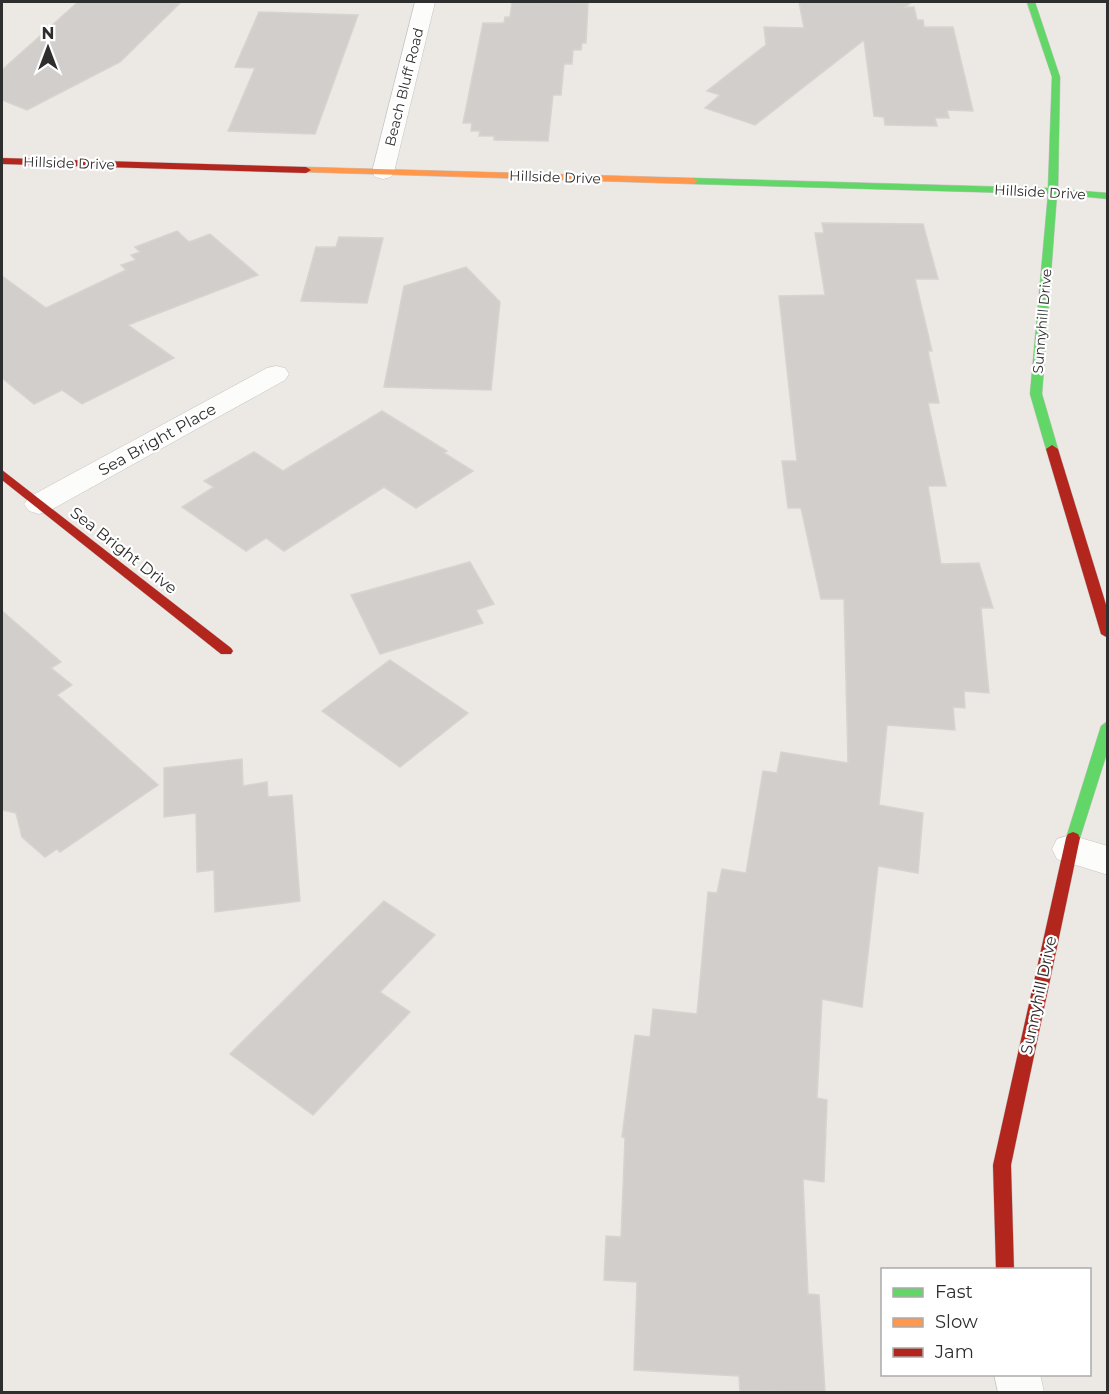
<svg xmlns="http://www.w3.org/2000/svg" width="1109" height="1394" font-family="Montserrat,sans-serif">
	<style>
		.building { fill: #d1cecb; stroke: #d7d4d0; stroke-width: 1.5 }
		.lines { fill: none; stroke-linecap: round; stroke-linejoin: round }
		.street-casing { stroke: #c5c4c5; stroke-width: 1 }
		.fast-casing { stroke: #c5c4c5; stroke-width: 1 }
		.slow-casing { stroke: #c5c4c5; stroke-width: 1 }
		.jam-casing { stroke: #c5c4c5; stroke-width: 1 }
		.street { fill: #fcfcfb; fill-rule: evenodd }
		.fast { fill: #63d668; fill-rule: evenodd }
		.slow { fill: #ff974d; fill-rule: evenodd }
		.jam { fill: #b3261e; fill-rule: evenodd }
		.labels { text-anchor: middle; stroke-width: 4.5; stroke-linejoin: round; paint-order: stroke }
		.far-street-label { font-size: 14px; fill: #2e2e2e; stroke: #fff }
		.street-label { font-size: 16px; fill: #2e2e2e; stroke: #fff }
	</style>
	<rect width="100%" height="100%" fill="#ece8e4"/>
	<!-- building -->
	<g class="building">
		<path d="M78,2H181L120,62L27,110L2,100V70Z"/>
		<path d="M512,2L588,3L586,43H582L581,50H573L572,64H564L561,95H553L548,141L494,140V136H479L480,131H471L472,123H463L483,23H504L505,17H510Z"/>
		<path d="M799,2H912L905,7H914L917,20H923L924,27H953L973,111L947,110L949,118H935L937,126L885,125L884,117L874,116L864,40L755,125L705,108L720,95L707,91L766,45L764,27L804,28Z"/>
		<path d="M259,12L358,15L315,134L228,131L255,68L235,67Z"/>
		<path d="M822,223L923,224L938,279H915L932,351H928L939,403H928L946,486H928L941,564L979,563L993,608H981L989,693L964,691L965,708L953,707L955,730L887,725L879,805L923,813L918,873L878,866L862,1007L822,999L817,1098L827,1100L824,1182L803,1179L808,1294L819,1295L825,1392L740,1391L739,1376L634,1370L637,1282L604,1280L606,1236L621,1237L625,1138L622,1137L635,1035L650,1037L653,1009L697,1014L708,892L717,893L722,869L746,873L763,771L777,773L781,752L848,763L844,599H821L801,508H788L782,461H797L779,296L825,295L815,233H824Z"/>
		<path d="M177,231L189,242L210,234L258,275L128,325L174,358L82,404L62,390L34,404L2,378V276L46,308L126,270L121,265L136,260L131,255L140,252L135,247Z"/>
		<path d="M339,237L383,238L367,303L301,301L316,247H336Z"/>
		<path d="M466,267L500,302L491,390L384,387L404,286Z"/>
		<path d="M382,411L447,451L444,453L473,471L416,508L384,487L284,551L266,538L246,551L182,507L214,487L204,481L254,452L283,471Z"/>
		<path d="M470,562L494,604L476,610L483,623L380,654L351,595Z"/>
		<path d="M2,611L61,662L51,668L72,685L57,695L158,785L60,852L57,849L45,857L22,837L16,813L2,810Z"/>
		<path d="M390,660L468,713L400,767L322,711Z"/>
		<path d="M242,759L243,786L267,782L268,797L292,795L300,901L215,912L214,870L197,872L196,813L164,817V768Z"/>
		<path d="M384,901L435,935L380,992L410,1012L313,1115L230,1054Z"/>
	</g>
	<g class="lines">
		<!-- street casing -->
		<g class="street-casing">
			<g id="street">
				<path d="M415,2H435L394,172L391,177L383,179L375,177L372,172Z"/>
				<path d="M276,366L285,368L289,374L285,380L49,511L39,514L29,511L24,504L29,497L267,368Z"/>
				<path d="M1070,835L1108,846V875L1057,859L1052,849L1057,839Z"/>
				<path d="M994,1374H1040L1044,1392H998Z"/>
			</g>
		</g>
		<!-- fast casing -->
		<g class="fast-casing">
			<g id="fast">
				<path d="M1027,2H1035L1060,77L1058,189L1108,193V199L1057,194L1042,394L1058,449L1052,453L1046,449L1030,394L1048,194L693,184L688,181L693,178L1048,188L1052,77Z"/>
				<path d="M1108,721V750L1080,838L1078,842L1073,844L1068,842L1066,838L1101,726Z"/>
			</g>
		</g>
		<!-- slow casing -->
		<g class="slow-casing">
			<path id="slow" d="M306,167L693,178L698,181L693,184L303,172V168Z"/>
		</g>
		<!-- jam casing -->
		<g class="jam-casing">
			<g id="jam">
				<path d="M2,158L306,167L311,170L306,173L2,164Z"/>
				<path d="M1052,445L1058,449L1108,611V638L1101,634L1046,449Z"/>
				<path d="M2,470L231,648L233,651L231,654H221L2,480Z"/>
				<path d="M1073,832L1078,834L1080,838L1011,1165L1014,1270H996L993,1165L1066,838L1068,834Z"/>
			</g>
		</g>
		<!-- street -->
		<use href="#street" class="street"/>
		<!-- fast -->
		<use href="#fast" class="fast"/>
		<!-- slow -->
		<use href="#slow" class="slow"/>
		<!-- jam -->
		<use href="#jam" class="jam"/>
	</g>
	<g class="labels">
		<!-- far-street labels -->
		<g class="far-street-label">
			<text transform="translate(404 87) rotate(-76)" y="5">Beach Bluff Road</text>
			<text transform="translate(69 163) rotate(2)" y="5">Hillside Drive</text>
			<text transform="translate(555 177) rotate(2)" y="5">Hillside Drive</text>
			<text transform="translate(1040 192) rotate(3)" y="5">Hillside Drive</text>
			<text transform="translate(1042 321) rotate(-85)" y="5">Sunnyhill Drive</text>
		</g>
		<!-- street labels -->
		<g class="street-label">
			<text transform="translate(157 439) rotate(-29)" y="6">Sea Bright Place</text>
			<text transform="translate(124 550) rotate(38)" y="6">Sea Bright Drive</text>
			<text transform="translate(1038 995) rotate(-78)" y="6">Sunnyhill Drive</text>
		</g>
	</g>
	<!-- border -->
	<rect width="1109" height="1394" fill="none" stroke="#2e2e2e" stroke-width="6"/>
	<!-- legend -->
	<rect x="881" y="1268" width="210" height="108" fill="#ffffff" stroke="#ababab" stroke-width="1.5"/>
	<rect x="893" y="1288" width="30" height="9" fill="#63d668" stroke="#ababab" stroke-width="1.5"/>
	<text x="935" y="1298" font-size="18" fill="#2e2e2e">Fast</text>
	<rect x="893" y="1318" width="30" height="9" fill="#ff974d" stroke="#ababab" stroke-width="1.5"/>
	<text x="935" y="1328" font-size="18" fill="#2e2e2e">Slow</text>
	<rect x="893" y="1348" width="30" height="9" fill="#b3261e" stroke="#ababab" stroke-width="1.5"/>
	<text x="935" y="1358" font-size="18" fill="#2e2e2e">Jam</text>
	<!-- north arrow -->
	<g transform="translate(48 48)" stroke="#ffffff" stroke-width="4.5" paint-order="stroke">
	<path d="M0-4.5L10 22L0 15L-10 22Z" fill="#2e2e2e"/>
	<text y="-9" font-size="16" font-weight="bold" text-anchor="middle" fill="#2e2e2e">N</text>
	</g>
</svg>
